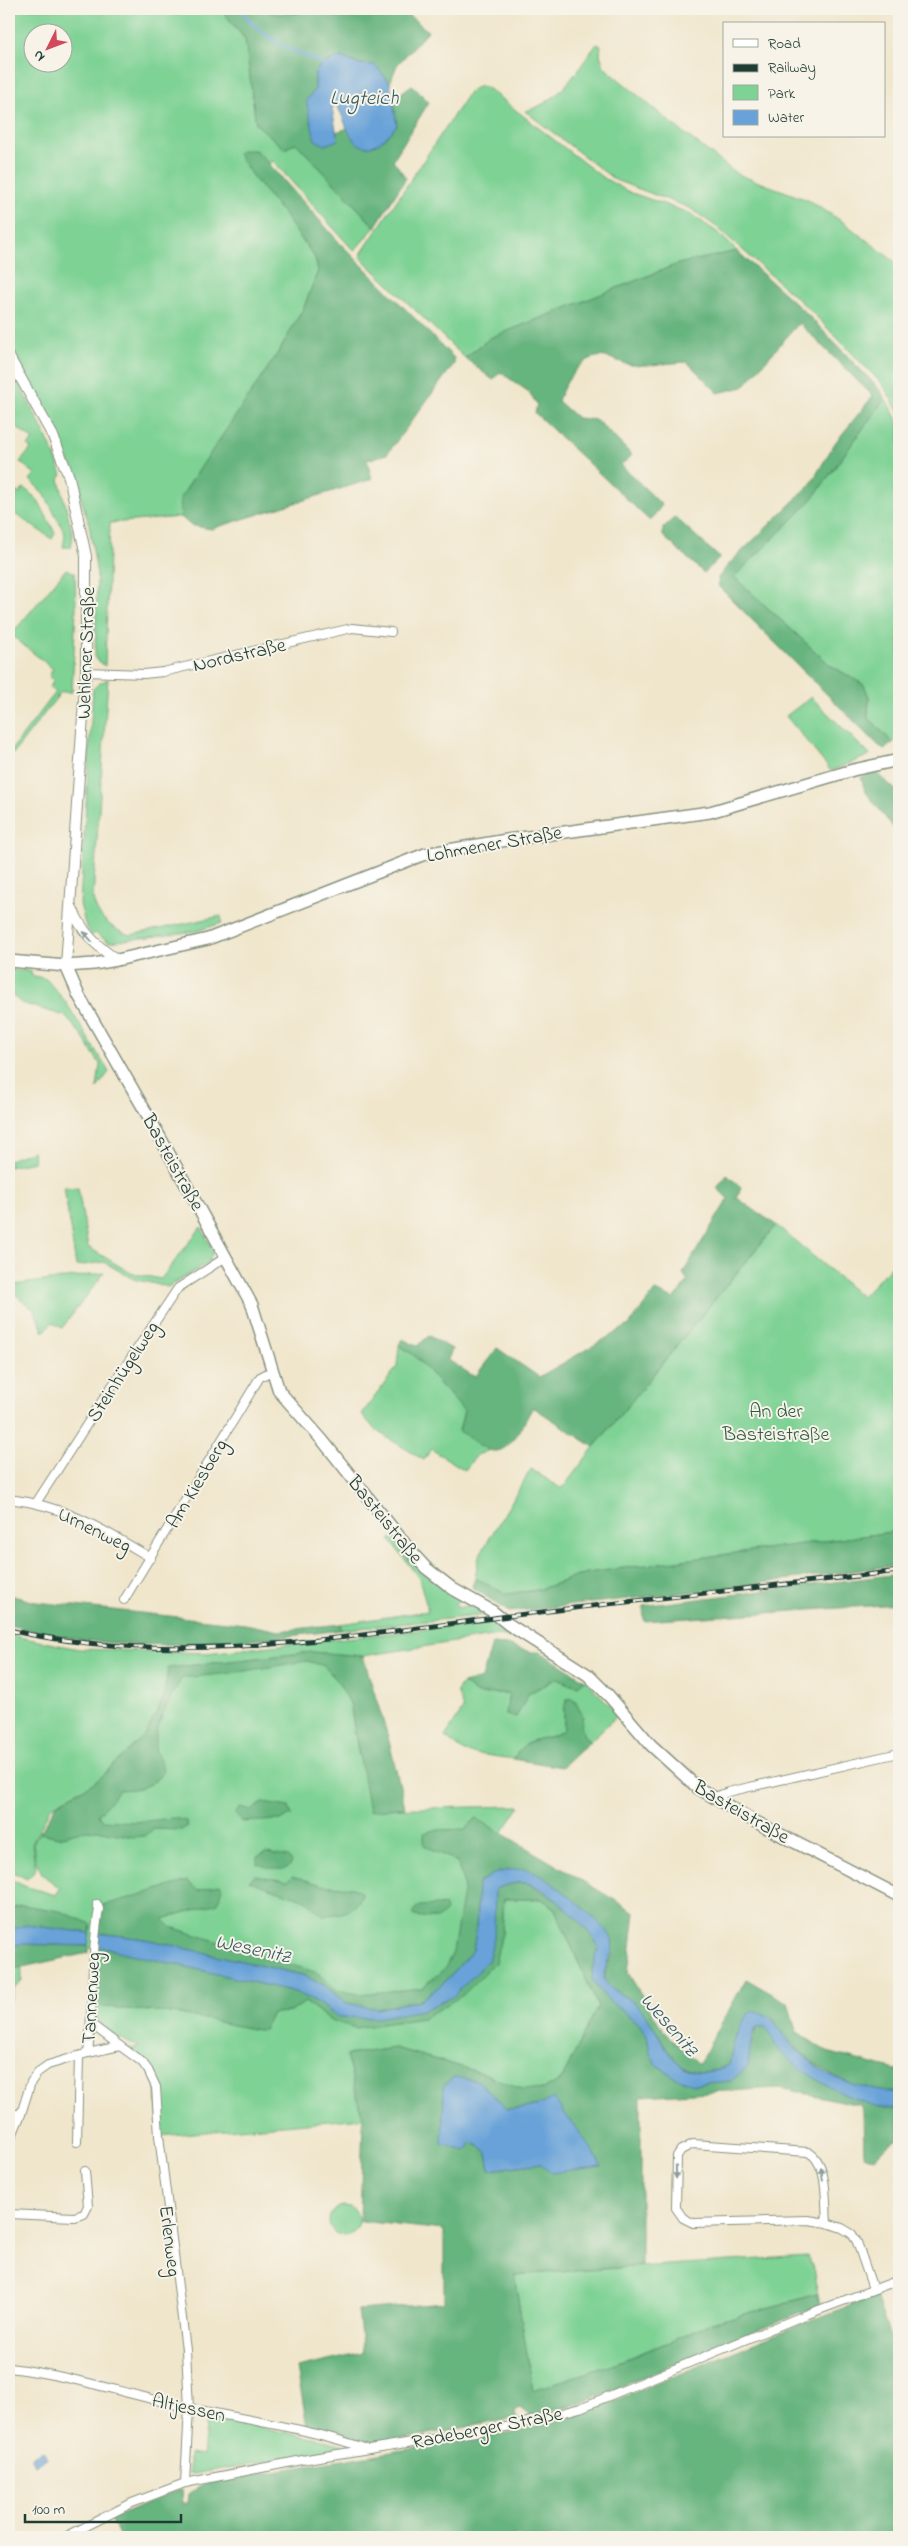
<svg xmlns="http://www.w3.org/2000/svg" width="908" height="2546" font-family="'Indie Flower',sans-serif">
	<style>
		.green { fill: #7ed294; stroke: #4e8864; fill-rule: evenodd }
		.forest { fill: #66b47e; stroke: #427859; fill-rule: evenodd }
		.water { fill: #68a2d8; stroke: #447086 }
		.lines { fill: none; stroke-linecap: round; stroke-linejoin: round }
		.stream { stroke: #68a2d8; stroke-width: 3 }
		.minor-casing { stroke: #889280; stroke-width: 10 }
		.tertiary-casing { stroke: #889280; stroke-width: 12 }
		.secondary-casing { stroke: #889280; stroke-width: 14 }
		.minor { stroke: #fff; stroke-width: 8 }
		.tertiary { stroke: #fff; stroke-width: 10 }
		.secondary { stroke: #fff; stroke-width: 11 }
		.rail-casing { stroke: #1f3d34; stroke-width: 5 }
		.rail { stroke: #f7f3e8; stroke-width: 3; stroke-dasharray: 9; stroke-linecap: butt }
		.oneway { fill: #8f9e9a }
		.labels { text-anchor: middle; stroke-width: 4; stroke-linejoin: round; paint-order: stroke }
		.street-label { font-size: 20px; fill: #1f3d34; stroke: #f7f3e8 }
		.park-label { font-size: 20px; fill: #325b47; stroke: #f7f3e8 }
		.water-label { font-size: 21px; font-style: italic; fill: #355b65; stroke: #f7f3e8 }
	</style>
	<rect width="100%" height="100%" fill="#f7f3e8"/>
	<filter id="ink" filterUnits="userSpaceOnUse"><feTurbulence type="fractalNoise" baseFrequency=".02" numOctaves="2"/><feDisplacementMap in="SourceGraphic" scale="10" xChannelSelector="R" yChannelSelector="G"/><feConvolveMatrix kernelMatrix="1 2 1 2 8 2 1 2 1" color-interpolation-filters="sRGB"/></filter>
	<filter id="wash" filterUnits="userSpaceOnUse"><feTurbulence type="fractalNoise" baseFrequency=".0096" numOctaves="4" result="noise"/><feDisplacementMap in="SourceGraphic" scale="20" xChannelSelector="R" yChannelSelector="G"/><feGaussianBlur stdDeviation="1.12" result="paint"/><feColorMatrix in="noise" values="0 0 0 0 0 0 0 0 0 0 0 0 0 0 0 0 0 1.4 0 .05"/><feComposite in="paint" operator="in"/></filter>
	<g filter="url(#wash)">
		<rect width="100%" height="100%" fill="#f0e6cc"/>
		<!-- green -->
		<g class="green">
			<path d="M9,9H221L245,39L256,124L296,142L375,227L354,251L273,161L268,164L263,157L238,153L253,177L283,213L315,258L318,271L304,307L280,350L181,498V517L110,523L105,666L95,658L97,575L89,524L69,461L9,348ZM32,32H62V62H32Z"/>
			<path d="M263,9H317C300,12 278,18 263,9Z"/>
			<path d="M597,44L601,46L600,54L604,67L671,123L737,174L808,200L843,222L899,265V413L883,385L809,309L718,228L690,208L615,180L525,111C561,102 576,71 597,44Z"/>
			<path d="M480,86L486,87L602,177L629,192L689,213L717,232L737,251L678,264L490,338L465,358L361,258V254L468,94L473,89Z"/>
			<path d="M9,366C28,402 49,437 62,475L59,479L73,535L71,547H63L65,535L63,530L45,495L30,480L35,474L20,462L31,449L28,446L33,440L9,421Z"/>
			<path d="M885,398L899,423V736L893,743L868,717L869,697L864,685L830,665L734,577L810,502Z"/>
			<path d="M9,486L19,494L24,488L38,500L55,533L52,539L9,510Z"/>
			<path d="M66,569L75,573L76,608L72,692H61L9,759V753L56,692L50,688L53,680L49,675L53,669L11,635Z"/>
			<path d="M108,679L93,898C96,917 113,930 130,935L221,916L222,923L197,931L109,942L95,933L92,936L85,924L80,904L93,689L98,684Z"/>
			<path d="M811,697L870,755L831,771L786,716Z"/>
			<path d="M9,970L31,971V975L46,979L65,1001L109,1072L97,1088L100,1064L80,1033L65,1016L21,1003L9,992Z"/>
			<path d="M33,1151L34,1162L9,1167V1160Z"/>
			<path d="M64,1187L78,1188L88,1247L131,1273L161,1279L201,1227L214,1252L209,1258L211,1261L168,1287L133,1279L104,1262L76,1266Z"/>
			<path d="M776,1225L862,1297L899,1258V1531L587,1573L538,1590L506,1594L475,1578L479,1556L531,1469L562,1489L594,1447Z"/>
			<path d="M9,1254L13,1285L104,1273L62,1328L52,1322L44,1332L34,1310L9,1289Z"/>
			<path d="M399,1345L415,1356L464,1411L459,1431L490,1450L477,1455L465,1470L431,1449L424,1460L375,1430L362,1414L397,1367Z"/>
			<path d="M393,1538L424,1573L460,1599L455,1604L459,1608L469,1605L486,1615L341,1630L340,1624L428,1611L419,1578L390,1540Z"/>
			<path d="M494,1622L521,1640L499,1635L363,1656L312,1652L168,1668L164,1698L149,1728L179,1671L250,1661H326L330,1673L337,1680L350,1703L358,1753L377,1809L520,1806L485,1858L493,1922L502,1934L504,1899H542L555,1909L598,2007L562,2079L543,2090L516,2088L486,2074L395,2048L346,2055L363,2118L159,2136L156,2087L148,2070L120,2046L137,2049V2046C120,2040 108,2031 96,2018V2006L180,2014L264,2030L272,2013L291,2012L304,2002L119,1954L58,1942L36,1944L21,1951L22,1980L13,1990L9,2003V1878L24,1886L56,1895L60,1888L43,1875L35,1860L33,1843L40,1833L51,1835L137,1742L98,1780L51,1807L32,1844L36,1869L27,1879L9,1870V1635L79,1649L206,1653Z"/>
			<path d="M556,1679L571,1685L585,1680L619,1714L589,1742C580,1732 574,1718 564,1707V1729C542,1746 534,1729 513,1759L464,1752L445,1737L463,1709L457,1691L463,1683L477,1694L509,1693L506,1714L516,1717L529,1693Z"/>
			<circle cx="344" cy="2221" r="15"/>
			<path d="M807,2256L813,2268L818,2294L708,2324L689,2334L613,2364L533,2390L514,2275Z"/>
			<path d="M207,2416L342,2444L345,2448L193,2474L189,2473V2454L203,2456Z"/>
		</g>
		<!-- forest -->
		<g class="forest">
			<path d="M221,9H263L271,14L300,13L318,9H401L428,31L397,65L390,83L375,65L358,64L341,57L322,64L315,73V89L306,101L338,140L336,132L348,128L353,139L361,144L397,125L393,99L412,85L429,102L393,160L406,178L375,227L296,143L285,149L256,124L245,39Z"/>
			<path d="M246,150H255L263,157L339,242L454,358V364L387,454L367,460L372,479L211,529L190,525L181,517L180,498L280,350L304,307L318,271L315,258L283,213L253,177L237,153Z"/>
			<path d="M737,251L806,313L879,389L885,398L810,502L734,577L830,665L864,685L869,697L868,717L893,743L885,749L879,746L719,587L718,578L728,565L810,485L835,443L873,396L799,323L743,387L718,393L687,362C669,363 650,366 632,365C623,364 615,359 606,357C583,352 564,383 558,401L577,418L597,420L632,455L621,465L662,505L650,521L535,413L537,404L529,392L500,372L493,380L465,358L490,338L678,264Z"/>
			<path d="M675,517L720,558L704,573L663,536V528Z"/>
			<path d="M877,773L899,793V835L865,791L861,777Z"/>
			<path d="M727,1175L741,1187L737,1198L776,1225L594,1447L533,1407C524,1421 510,1458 489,1450C478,1445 468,1437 459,1431L464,1411L415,1356L399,1345L402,1339L417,1346L429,1336L452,1349L448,1360L475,1377L497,1348L539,1377L629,1325L655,1291L674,1299L688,1281L683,1273L728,1199L717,1188Z"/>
			<path d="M899,1531V1565L700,1591L509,1612L472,1587L475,1578L506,1594L538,1590L587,1573Z"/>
			<path d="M899,1574V1604L644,1621L643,1606Z"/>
			<path d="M9,1595L36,1602L245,1624L279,1631L340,1624L341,1630C255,1640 163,1652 76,1639C53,1636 31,1630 9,1625Z"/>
			<path d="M492,1644L506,1645L531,1652H540L585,1680L578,1686L556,1679L549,1681L545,1685L529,1693L516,1717L506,1714L509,1693L477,1694L463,1683L482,1678Z"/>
			<path d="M312,1652L363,1656L388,1737L405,1807L369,1811L350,1703L337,1680L324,1666L307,1661L232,1673L182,1678C172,1695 154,1726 155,1746C155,1754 162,1762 164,1772C149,1788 141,1789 119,1790L98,1815L103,1820L135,1822L174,1818L186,1821L188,1826L181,1830L154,1829L145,1836L133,1837L97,1830L77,1832L59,1837L40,1833L57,1804L98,1780L146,1734L164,1698L168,1668Z"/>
			<path d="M568,1698L575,1700L583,1716C580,1727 581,1733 589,1742L562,1767L513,1759C534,1729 542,1746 564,1729V1707Z"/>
			<path d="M263,1803L289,1807L292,1815L280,1820L242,1822L235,1813L240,1807L251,1810Z"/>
			<path d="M476,1818L635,1912L628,1973L665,2033L699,2064L746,1979L788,2003L796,2031L827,2052L896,2070L899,2069V2092C858,2095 817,2070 789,2041C782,2034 777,2024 771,2016L737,2032L729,2065C670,2091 669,2036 636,2005C628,1996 612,1993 606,1982C602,1973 610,1961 613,1953L530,1870L478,1883L476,1932L473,1950L445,1982L421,2000L377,2009L346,2003L324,1985L302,1975L145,1939L98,1933L101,1906L188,1881L198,1891L220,1884L223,1888L218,1903L163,1919L171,1927L318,1973L337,1990L359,1994L422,1988L445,1968L453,1952L464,1885L457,1862L424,1845V1833L434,1830L465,1829Z"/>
			<path d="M267,1853L288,1857L292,1862C286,1875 268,1867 257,1864V1857Z"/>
			<path d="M255,1875L287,1881L292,1876L323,1885L353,1888L362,1893C357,1912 340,1915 323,1915L306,1900L249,1881Z"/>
			<path d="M527,1883C556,1898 583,1918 599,1947L592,1970L607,1999L639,2024L647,2035L650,2054L658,2066L676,2078L731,2081L749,2049L757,2027H765L773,2036L781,2052L892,2109L899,2108V2139L890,2143L874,2159L864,2155L863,2111L860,2105L779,2088L641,2096V2266L514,2275L533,2390L613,2364L689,2334L708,2324L818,2294L820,2305L581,2403L530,2416L520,2408L515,2411L516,2418L369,2445L307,2426L297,2368L363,2353L358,2310L444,2303V2230L360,2221L363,2118L346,2055L394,2048L486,2074L516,2088L543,2090L562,2079L598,2006L555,1909L542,1899H504L502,1934L495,1963L463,1995L423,2018L355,2028L332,2021L305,2002L291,2012L272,2013L264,2030H257L180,2014L96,2006V1946L295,1992L313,2000L339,2017L423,2010L488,1961L495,1889L508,1884ZM477,2080L507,2109L535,2107L600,2166L551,2172L540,2163L490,2170L487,2152L472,2141Z"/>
			<path d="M22,1905L60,1911L91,1924L90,1933L26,1925L9,1930V1910Z"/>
			<path d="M438,1905L445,1906L446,1911L437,1919L414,1916V1911L420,1906Z"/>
			<path d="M21,1944L88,1946V1953L13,1969L9,1974V1947Z"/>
			<path d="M876,2296L897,2358L892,2374L899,2393V2537H120L111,2519L177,2491L182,2490L183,2503H188L189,2494C200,2485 212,2482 226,2479L513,2432L560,2420L582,2414L796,2326Z"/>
		</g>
		<!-- water -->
		<g class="water">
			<path d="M341,57L358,64L375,65L390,83L397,125C388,137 368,158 353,139C345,129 344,114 335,104L332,109L338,140L325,145L315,140L306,101L315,89V73L322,64Z"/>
			<path d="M507,1870C514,1870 522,1868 529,1870C544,1873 605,1923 611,1937C618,1954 600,1968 605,1980C610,1992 629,1997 638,2006C668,2039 672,2091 729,2065C733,2046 736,2026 750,2012C772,2011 776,2025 788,2040C796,2050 809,2060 819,2068C835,2081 879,2094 899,2092V2108C868,2113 803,2075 782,2053C775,2046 772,2035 765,2027H757L752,2036L748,2066L731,2081L693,2084L676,2078L657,2065L650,2054L647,2035L639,2024L607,1999L593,1982L592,1970L599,1947C588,1927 548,1887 526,1883C515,1882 505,1885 495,1889L494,1939L488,1961L454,1996L423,2010L377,2018L339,2017L313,2000L295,1992L96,1946L98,1933L145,1939L302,1975L324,1985L346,2003L377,2009L421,2000L445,1982L473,1950L476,1932L478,1883L493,1874Z"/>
			<path d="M26,1925L90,1933L88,1946L21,1944L9,1947V1930Z"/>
			<path d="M453,2077L477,2080L507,2109L535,2107L553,2098L594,2152L601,2166L551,2173L540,2163L490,2170L487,2152L472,2142L466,2151L442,2143L444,2085Z"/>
			<path d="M43,2451L47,2459L35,2465L31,2457Z"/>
		</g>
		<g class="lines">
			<!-- stream -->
			<path class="stream" d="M240,9L254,25L276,42L322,64"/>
		</g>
	</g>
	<g filter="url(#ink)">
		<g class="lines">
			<!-- minor casing -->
			<g class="minor-casing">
				<g id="minor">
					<path d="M86,672L144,674L163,672L352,628L391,632"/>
					<path d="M9,1499C67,1506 102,1529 151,1558"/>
					<path d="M36,1503L102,1401L178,1288L226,1257"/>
					<path d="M124,1600L260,1377L272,1371"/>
					<path d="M713,1798L728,1792L899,1753"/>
					<path d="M91,2024L120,2046"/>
					<path d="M88,2053L120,2046L142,2062L148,2070L156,2087L159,2136L186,2350L189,2408L185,2483"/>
					<path d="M9,2114H21"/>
					<path d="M77,2142L79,2057"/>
					<path d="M9,2143L21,2114L31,2082L38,2072L48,2065L88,2053C94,2004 90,1958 99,1909L97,1904"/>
					<path d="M9,2214L74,2217L84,2214L88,2206L85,2171"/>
					<path d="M827,2223C825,2202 829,2163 808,2152L693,2144L681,2150L677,2156L676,2208L683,2218L693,2223L808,2220L827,2223L842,2228L852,2234L857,2242L873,2289"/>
					<path d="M9,2368C70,2375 130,2395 190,2408C249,2421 310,2428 367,2449"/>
					<path d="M65,2537L132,2503L185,2483L313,2458L512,2426L580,2408L800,2317L899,2280"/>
				</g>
			</g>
			<!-- tertiary casing -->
			<g class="tertiary-casing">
				<g id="tertiary">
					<path d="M9,357L53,436L69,477L86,556V672L66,966"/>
					<path d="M72,908C82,932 95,945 117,960"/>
				</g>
			</g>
			<!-- secondary casing -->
			<g class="secondary-casing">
				<g id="secondary">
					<path d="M9,961L66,966L94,964L117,960L208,939L425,854L507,840L710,812L853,770L899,760"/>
					<path d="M66,966L79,996L151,1121L252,1305L279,1391L323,1441L413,1554L426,1568L453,1589L492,1611L508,1624L588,1675L609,1696L651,1745L698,1788L754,1821L899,1896"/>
				</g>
			</g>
			<!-- minor -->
			<use href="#minor" class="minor"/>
			<!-- tertiary -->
			<use href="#tertiary" class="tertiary"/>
			<!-- secondary -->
			<use href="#secondary" class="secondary"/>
			<!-- rail casing -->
			<g class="rail-casing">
				<path id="rail" d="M9,1630C171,1667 339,1638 501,1617C634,1600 767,1587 899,1571"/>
			</g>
			<!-- rail -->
			<use href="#rail" class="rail"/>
		</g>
		<!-- one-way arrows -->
		<defs><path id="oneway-solid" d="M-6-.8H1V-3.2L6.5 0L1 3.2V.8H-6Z" transform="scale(1.25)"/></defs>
		<g class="oneway">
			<use href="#oneway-solid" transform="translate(88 937) rotate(-131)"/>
			<use href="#oneway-solid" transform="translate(676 2172) rotate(89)"/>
			<use href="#oneway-solid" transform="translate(822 2174) rotate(-97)"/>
		</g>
	</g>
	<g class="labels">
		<!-- street labels -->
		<g class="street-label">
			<text transform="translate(85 653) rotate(-88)" y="7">Wehlener Straße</text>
			<text transform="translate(239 654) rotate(-13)" y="7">Nordstraße</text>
			<text transform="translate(494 843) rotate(-10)" y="7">Lohmener Straße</text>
			<text transform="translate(174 1162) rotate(61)" y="7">Basteistraße</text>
			<text transform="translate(122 1371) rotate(-57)" y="7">Steinhügelweg</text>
			<text transform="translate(196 1483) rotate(-59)" y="7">Am Kiesberg</text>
			<text transform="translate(386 1519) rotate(51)" y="7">Basteistraße</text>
			<text transform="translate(95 1529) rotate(26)" y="7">Urnenweg</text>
			<text transform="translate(742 1811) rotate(30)" y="7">Basteistraße</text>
			<text transform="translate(90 1998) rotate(-87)" y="7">Tannenweg</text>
			<text transform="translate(171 2241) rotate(83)" y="7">Erlenweg</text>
			<text transform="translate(189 2407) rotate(12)" y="7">Altjessen</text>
			<text transform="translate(487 2427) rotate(-11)" y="7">Radeberger Straße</text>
		</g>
		<!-- park labels -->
		<g class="park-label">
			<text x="776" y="1417">An der<tspan x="776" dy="23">Basteistraße</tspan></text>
		</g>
		<!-- water labels -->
		<g class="water-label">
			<text x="364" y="104">Lugteich</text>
			<text transform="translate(253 1948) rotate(12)" y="7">Wesenitz</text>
			<text transform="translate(670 2024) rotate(49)" y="7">Wesenitz</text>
		</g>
	</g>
	<!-- margin -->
	<rect width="908" height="2546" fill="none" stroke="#f7f3e8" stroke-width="30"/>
	<!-- legend -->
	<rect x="723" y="22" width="162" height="115" fill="#f7f3e8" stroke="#a1aaa0"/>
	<rect x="733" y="39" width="25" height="8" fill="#ffffff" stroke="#a1aaa0"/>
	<text x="768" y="48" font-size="15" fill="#1f3d34">Road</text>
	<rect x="733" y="64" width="25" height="8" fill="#1f3d34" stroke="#a1aaa0"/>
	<text x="768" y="72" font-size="15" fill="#1f3d34">Railway</text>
	<rect x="733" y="85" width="25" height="15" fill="#7ed294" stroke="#a1aaa0"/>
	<text x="768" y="98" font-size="15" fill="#1f3d34">Park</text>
	<rect x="733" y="110" width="25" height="15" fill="#68a2d8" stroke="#a1aaa0"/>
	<text x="768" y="122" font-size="15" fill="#1f3d34">Water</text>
	<!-- north arrow -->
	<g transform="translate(48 48) rotate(228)"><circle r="24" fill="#f7f3e8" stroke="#a1aaa0"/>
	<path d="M0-4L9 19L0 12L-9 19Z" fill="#d1495b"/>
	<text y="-8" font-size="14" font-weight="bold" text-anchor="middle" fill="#1f3d34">N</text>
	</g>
	<!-- scale -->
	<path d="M25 2514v8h156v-8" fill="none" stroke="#1f3d34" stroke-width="2.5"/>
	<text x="32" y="2514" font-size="15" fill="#1f3d34" stroke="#f7f3e8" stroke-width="4" paint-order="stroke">100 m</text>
</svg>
